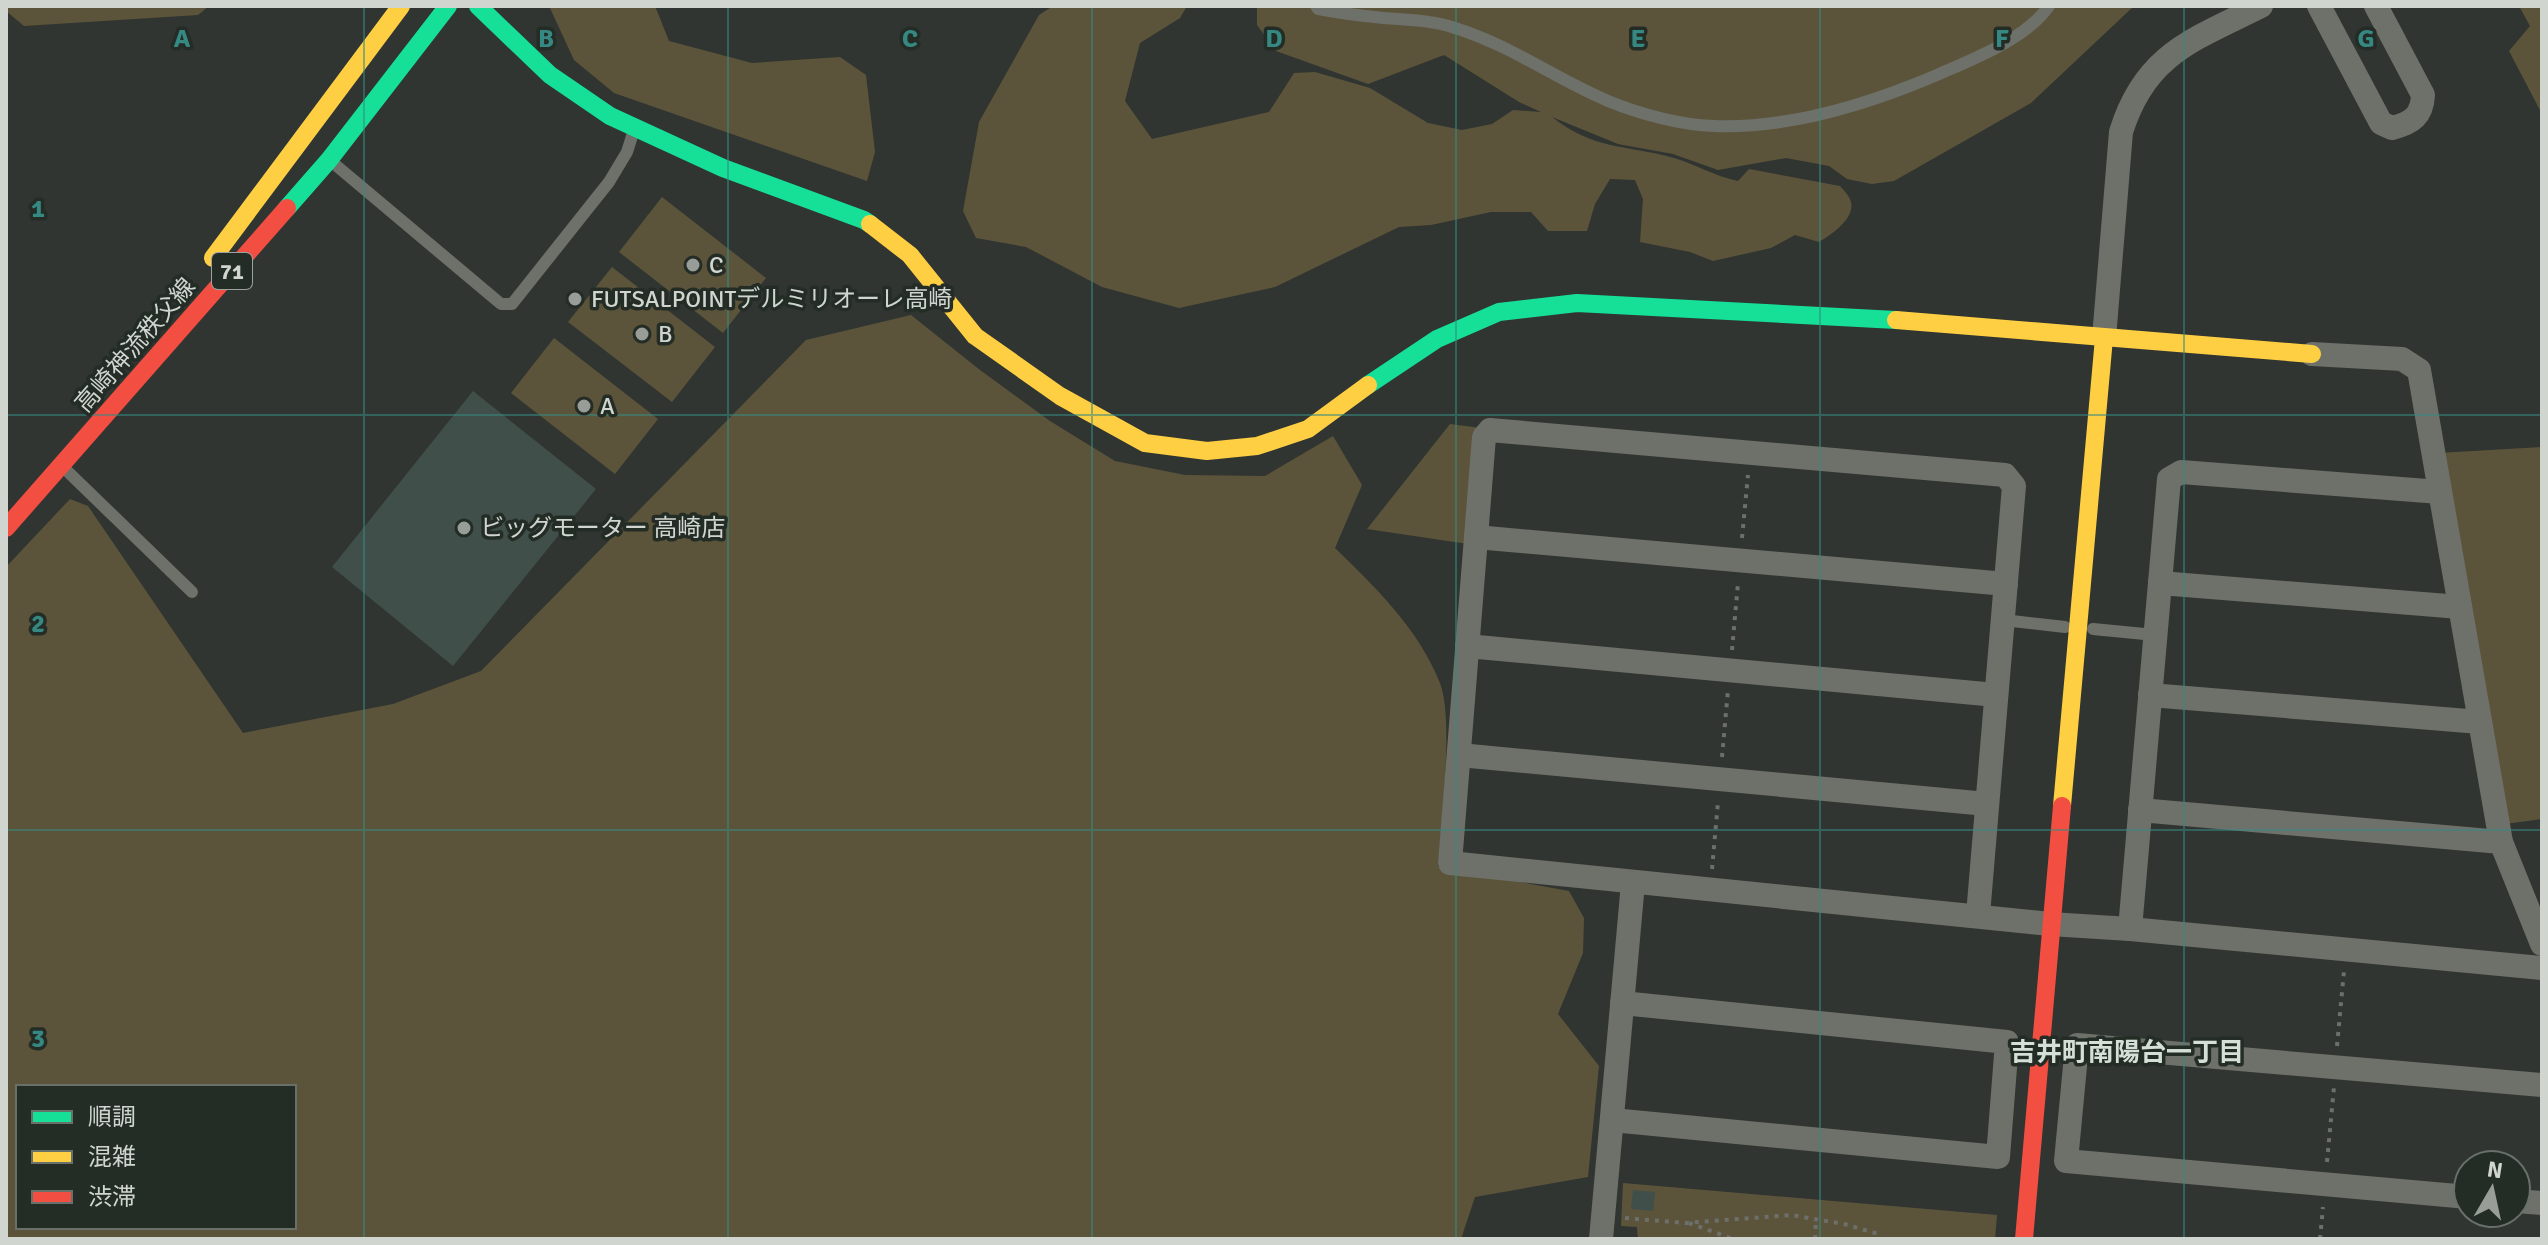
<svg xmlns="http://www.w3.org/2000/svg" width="2548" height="1245" font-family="Signika,'Noto Sans JP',sans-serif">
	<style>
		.green { fill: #5c543a; fill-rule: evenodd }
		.building { fill: #414f4b }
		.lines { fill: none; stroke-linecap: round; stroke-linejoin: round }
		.path { stroke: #6c6f6a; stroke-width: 4; stroke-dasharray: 4 6; stroke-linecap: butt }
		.lane { stroke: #6e706a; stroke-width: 12 }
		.street { stroke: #6e706a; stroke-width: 24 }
		.fast { stroke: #16e098; stroke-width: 18 }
		.slow { stroke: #ffcf43; stroke-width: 18 }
		.jam { stroke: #f24e42; stroke-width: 18 }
		.grid { fill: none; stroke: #368982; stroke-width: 2; stroke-opacity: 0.55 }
		.poi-dot { fill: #989d98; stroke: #242c26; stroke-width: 3 }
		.labels { text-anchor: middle; stroke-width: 7; stroke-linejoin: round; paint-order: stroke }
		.shield { fill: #242c26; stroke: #9ca29d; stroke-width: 2 }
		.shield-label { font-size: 22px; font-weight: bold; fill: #d0d5d0 }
		.poi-label { font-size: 24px; fill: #d0d5d0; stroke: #242c26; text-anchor: start }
		.street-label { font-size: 24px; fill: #d0d5d0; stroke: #242c26 }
		.neighbourhood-label { font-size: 26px; font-weight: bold; fill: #d4dfd6; stroke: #242c26 }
		.grid-label { font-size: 26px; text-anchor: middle; font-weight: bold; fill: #368982; stroke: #242c26; stroke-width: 7; stroke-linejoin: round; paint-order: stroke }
	</style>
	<rect width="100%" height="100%" fill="#303531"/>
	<!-- green -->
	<g class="green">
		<path d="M6,6H209L198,15L24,26L6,11Z"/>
		<path d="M549,6H655L669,41L752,63L840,57L866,75L875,152L867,181L614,93L574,60Z"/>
		<path d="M1053,6H1187L1180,18L1140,43L1125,101L1152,139L1269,112L1294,73L1315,72L1370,88L1428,123L1462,130L1492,124L1513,110L1541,112L1519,102L1444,55L1368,84L1276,51L1257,25V6H2134L2031,103L1894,181L1872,184L1847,179L1829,166L1786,158L1718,170L1673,154L1618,144L1552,117C1596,151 1624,144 1674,158C1695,164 1714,176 1738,181L1749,169L1840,186C1844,190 1850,197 1851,202C1855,219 1831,235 1819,242L1795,235L1771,248L1713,261L1690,252L1640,242L1643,199L1635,180L1610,179L1595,204L1587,231H1548L1531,212H1491L1431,225L1399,227L1275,287L1179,308L1102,287L1026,247L976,238L963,211L979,122L1039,15Z"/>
		<path d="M2519,6H2542V114L2509,51L2530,26Z"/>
		<path d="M662,197L766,278L723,333L619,252Z"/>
		<path d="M612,267L715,347L672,402L568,322Z"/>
		<path d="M911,315L980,370L1050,421L1115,461L1185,475L1265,476L1333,436L1362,485L1335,548C1376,588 1418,628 1440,683C1454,720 1441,824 1438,867L1569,891L1584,918L1583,953L1558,1014L1599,1066L1588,1177L1475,1197L1461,1239H6V567L70,499L88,506L243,733L393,704L481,671L806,340ZM18,1087H294V1227H18Z"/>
		<path d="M554,338L658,419L615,474L511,393Z"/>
		<path d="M1450,424L1481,428L1468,544L1367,529Z"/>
		<path d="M2542,447V819L2505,824L2438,453Z"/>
		<path d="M1623,1183L1997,1215L1995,1239H1638L1637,1227L1621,1226Z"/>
	</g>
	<!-- building -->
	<g class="building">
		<path d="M473,391L596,489L453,666L332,567Z"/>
		<path d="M1633,1190L1655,1192L1653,1211L1631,1209Z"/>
	</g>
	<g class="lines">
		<!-- path -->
		<g class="path">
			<path d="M1742,538L1748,475"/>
			<path d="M1732,650L1738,583"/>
			<path d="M1722,757L1728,690"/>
			<path d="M1712,869L1718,802"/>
			<path d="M2337,1046L2344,971"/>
			<path d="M2327,1162L2334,1087"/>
			<path d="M1625,1218L1686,1223L1791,1215L1844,1224L1882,1235"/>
			<path d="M1689,1223L1733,1239"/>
			<path d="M1815,1239L1816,1219"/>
			<path d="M2320,1239L2323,1207"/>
		</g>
		<!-- lane -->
		<g class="lane">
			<path d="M1316,6L1318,9C1340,13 1361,16 1384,18C1408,20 1432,20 1455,28C1510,45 1556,79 1608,101C1640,114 1680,125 1714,126C1789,129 1869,104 1937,75C1973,59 2026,39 2049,6"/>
			<path d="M332,162L501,304H512L609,182L627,152L634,130"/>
			<path d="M64,468L192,592"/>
			<path d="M2003,620L2065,627"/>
			<path d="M2093,629L2155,635"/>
		</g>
		<!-- street -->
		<g class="street">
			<path d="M2319,6L2381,123L2392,128C2412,123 2422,116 2423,95L2376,6"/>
			<path d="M2104,338L2121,132C2145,54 2193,40 2261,6"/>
			<path d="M2312,354L2402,359L2419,370L2501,842L2542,944"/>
			<path d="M1476,537L2006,584"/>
			<path d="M2160,583L2460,607"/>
			<path d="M1467,646L1996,695"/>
			<path d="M2150,695L2480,722"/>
			<path d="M1459,755L1987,804"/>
			<path d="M2140,810L2501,842"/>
			<path d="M1978,915L2014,486L2005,475L1490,430L1484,437L1450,863L2050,924L2130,929L2542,968"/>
			<path d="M2130,929L2169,479L2181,472L2440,492"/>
			<path d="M1612,1120L1998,1157L2007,1042L1622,1003"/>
			<path d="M2468,1197L2066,1161L2077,1045L2542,1085"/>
			<path d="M2516,1201L2542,1203"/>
			<path d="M1601,1239L1633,883"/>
		</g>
		<!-- fast -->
		<g class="fast">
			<path d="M478,6L550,75L610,116L723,168L864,220L870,224"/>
			<path d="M287,208L329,160L448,6"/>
			<path d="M1368,385L1437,339L1499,312L1577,303L1896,320"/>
		</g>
		<!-- slow -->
		<g class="slow">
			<path d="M870,224L910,255L975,336L1060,396L1145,443L1207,451L1257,446L1308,429L1368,385"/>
			<path d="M213,258L401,6"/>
			<path d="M1896,320L2312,354"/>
			<path d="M2062,806L2104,338"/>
		</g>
		<!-- jam -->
		<g class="jam">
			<path d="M6,528L287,208"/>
			<path d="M2024,1239L2062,806"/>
		</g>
	</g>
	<!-- grid -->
	<path class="grid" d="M364,6V1239M728,6V1239M1092,6V1239M1456,6V1239M1820,6V1239M2184,6V1239M6,415H2542M6,830H2542"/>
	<!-- markers -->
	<g class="poi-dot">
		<circle cx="693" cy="265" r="8"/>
		<circle cx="575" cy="299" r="8"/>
		<circle cx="642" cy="334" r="8"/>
		<circle cx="584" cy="406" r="8"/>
		<circle cx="464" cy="528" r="8"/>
	</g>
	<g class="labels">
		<!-- shield labels -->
		<rect class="shield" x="212" y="253" width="40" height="36" rx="6"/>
		<g class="shield-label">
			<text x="232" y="279">71</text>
		</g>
		<!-- poi labels -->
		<g class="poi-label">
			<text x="709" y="273">C</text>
			<text x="591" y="307">FUTSALPOINTデルミリオーレ高崎</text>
			<text x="658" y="342">B</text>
			<text x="600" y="414">A</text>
			<text x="480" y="536">ビッグモーター 高崎店</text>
		</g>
		<!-- street labels -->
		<g class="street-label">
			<text transform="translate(135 345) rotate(-49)" y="8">高崎神流秩父線</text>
		</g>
		<!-- neighbourhood labels -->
		<g class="neighbourhood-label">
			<text x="2127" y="1061">吉井町南陽台一丁目</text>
		</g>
	</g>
	<g class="grid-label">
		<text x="182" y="47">A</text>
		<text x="546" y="47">B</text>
		<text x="910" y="47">C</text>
		<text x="1274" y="47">D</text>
		<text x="1638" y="47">E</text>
		<text x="2002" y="47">F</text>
		<text x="2366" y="47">G</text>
		<text x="38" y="217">1</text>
		<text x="38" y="632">2</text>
		<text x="38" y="1047">3</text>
	</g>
	<!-- border -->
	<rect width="2548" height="1245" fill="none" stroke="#d0d5d0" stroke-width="16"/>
	<!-- legend -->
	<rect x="16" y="1085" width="280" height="144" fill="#242c26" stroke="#69706a" stroke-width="2"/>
	<rect x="32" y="1111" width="40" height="12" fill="#16e098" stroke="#69706a" stroke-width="2"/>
	<text x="88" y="1125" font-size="24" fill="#d0d5d0">順調</text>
	<rect x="32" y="1151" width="40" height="12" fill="#ffcf43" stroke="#69706a" stroke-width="2"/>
	<text x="88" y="1165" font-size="24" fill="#d0d5d0">混雑</text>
	<rect x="32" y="1191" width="40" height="12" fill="#f24e42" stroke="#69706a" stroke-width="2"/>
	<text x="88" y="1205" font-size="24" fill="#d0d5d0">渋滞</text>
	<!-- north arrow -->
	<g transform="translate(2492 1189) rotate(9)"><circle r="38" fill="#242c26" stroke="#69706a" stroke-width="2"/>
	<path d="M0-6L14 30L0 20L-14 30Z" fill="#989d98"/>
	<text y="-12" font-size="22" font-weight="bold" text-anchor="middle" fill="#d0d5d0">N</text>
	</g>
</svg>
